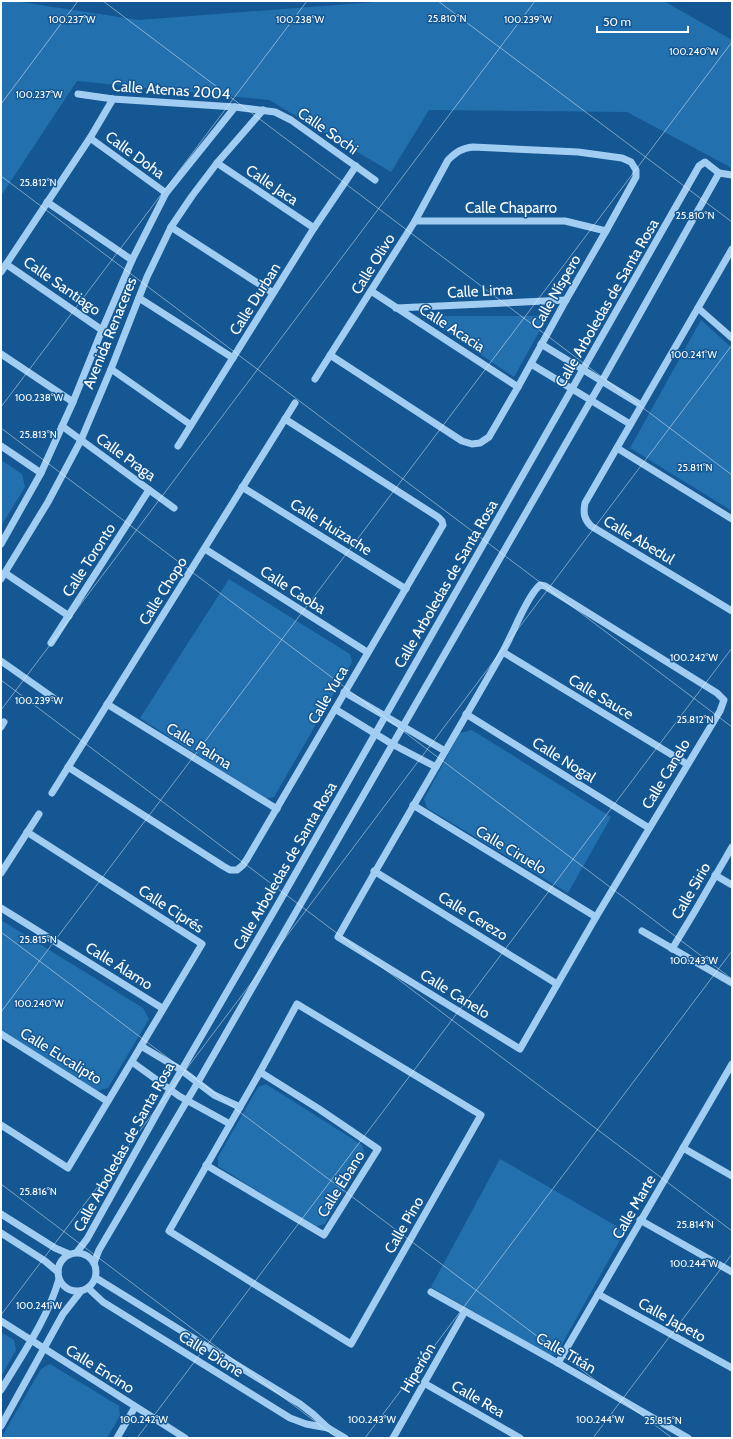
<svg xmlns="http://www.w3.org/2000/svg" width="733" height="1439" font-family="Cabin,sans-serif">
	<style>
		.green { fill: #2370af }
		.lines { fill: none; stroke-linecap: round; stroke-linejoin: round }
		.minor { stroke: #a1cdf2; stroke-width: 7 }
		.ticks { fill: none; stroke: #fff; stroke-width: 1; stroke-opacity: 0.45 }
		.labels { text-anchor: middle; stroke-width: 3; stroke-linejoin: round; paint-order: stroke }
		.street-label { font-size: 15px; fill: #fff; stroke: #145792 }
		.ticks-label { font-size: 10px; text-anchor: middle; fill: #fff; stroke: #145792; stroke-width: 3; stroke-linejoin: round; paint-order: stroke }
	</style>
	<rect width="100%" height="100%" fill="#145792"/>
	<!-- green -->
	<g class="green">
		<path d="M1,1H14L139,20L389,1H664L732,40V169L728,166L627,112L429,110L391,172L269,100L77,81L1,196Z"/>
		<path d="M423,316H548L514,377Z"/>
		<path d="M701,320L732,348V511L630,448Z"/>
		<path d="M1,460L22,474L25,487L1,526Z"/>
		<path d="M229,579L350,654L352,662L274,797L266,799L140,718Z"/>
		<path d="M472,730L611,817L568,893L427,808L424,799L460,733Z"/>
		<path d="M1,920L143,1008L149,1019L108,1088L97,1091L1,1032Z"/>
		<path d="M266,1084L362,1145L365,1155L325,1224L315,1227L218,1166V1157L258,1087Z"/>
		<path d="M500,1159L625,1231L556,1355L548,1354L431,1287Z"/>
		<path d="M1,1332L14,1340L16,1350L1,1377Z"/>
		<path d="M50,1364L119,1406L120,1416L107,1438H1L41,1369Z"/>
	</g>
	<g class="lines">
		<!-- minor -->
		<g class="minor">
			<path d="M78,94L113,99L235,107L275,112L291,120L375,180"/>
			<path d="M90,138L166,193"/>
			<path d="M217,163L314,228"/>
			<path d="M719,173L732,175"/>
			<path d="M47,202L132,260"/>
			<path d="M415,221H565L606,231"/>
			<path d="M171,227L273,293"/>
			<path d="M732,249L585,503C583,513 584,519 591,526L732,611"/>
			<path d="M6,264L102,330"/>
			<path d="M1,272L90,138L113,99"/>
			<path d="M371,291L518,387"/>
			<path d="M139,298L233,358"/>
			<path d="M396,308L566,300"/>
			<path d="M698,308L732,338"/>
			<path d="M541,344L641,405"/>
			<path d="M1,354L73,402"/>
			<path d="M531,364L630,424"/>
			<path d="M111,369L191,425"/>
			<path d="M315,379L415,221L448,160C456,152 462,148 473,147L578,152L622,158L631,162L636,170V177L606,231L566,300L518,387L489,437L480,443L472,444L462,441L330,355"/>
			<path d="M62,426L174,508"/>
			<path d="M1,446L41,473"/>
			<path d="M178,446L314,228L356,166"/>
			<path d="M617,448L732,519"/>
			<path d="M242,487L406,589"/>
			<path d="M1,544L41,473L73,402L102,330L132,260L166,193L235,107"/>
			<path d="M205,549L367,652"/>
			<path d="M5,573L69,616"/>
			<path d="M1,579L48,502L81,440L111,369L147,277L171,227L192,196L217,163L263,110"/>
			<path d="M540,585L545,586L717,693L724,700L720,711L596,917L520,1049L338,937C391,842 448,748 502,653C512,636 527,596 540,585Z"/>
			<path d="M51,643L149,490"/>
			<path d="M503,652L687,764"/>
			<path d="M1,661L55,699"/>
			<path d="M344,692L445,751"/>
			<path d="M107,704L277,809"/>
			<path d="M335,709L392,744L436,767"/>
			<path d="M466,714L649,828"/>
			<path d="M1,727L4,722"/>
			<path d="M68,767L223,866L230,870H237L243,865L247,859L443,525L442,521L438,517L285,419"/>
			<path d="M52,793L295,403"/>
			<path d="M413,805L596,917"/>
			<path d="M374,871L557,984"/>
			<path d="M1,873L39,814"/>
			<path d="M715,875L732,885"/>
			<path d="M1,908L162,1008"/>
			<path d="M642,931L732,983"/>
			<path d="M672,949L695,911L732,847"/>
			<path d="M297,1004L481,1115L351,1344L169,1231L260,1072Z"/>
			<path d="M1,1034L107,1101"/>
			<path d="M141,1046L181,1070L214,1095L240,1107"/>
			<path d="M132,1062L179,1096L230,1124"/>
			<path d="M1,1125L68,1168L202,944L27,832"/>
			<path d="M683,1148L732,1176"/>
			<path d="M206,1165L324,1235L378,1149L319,1109L260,1072"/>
			<path d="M1,1214L55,1248L69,1254"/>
			<path d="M640,1220L732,1272"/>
			<path d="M1,1233L45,1261L58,1272"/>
			<path d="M77,1252L87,1239L170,1090L281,899L699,166L705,162L719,173"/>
			<circle cx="77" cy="1272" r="19"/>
			<path d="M94,1263L99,1250L198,1082L602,381L719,173"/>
			<path d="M96,1278L300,1404L313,1414L328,1428L345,1438"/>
			<path d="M88,1288L103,1302L290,1418L306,1424L328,1428"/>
			<path d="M431,1292L558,1363L688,1438"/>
			<path d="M598,1294L732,1368"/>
			<path d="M1,1321L185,1438"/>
			<path d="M558,1363L732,1064"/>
			<path d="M424,1383L520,1438"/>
			<path d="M1,1390C22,1355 48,1318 59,1279"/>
			<path d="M1,1426L63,1314L81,1291"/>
			<path d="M117,1438L135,1407"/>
			<path d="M393,1438L465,1311"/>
		</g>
	</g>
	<!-- ticks -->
	<path class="ticks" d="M103,1L732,475M438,1L732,222M1,104L78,1M1,176L732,727M1,407L307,1M1,428L732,979M1,680L732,1231M1,710L535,1M1,932L672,1438M1,1012L732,42M1,1184L337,1438M1,1315L732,345M1,1437L3,1438M137,1438L732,648M365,1438L732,951M593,1438L732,1254"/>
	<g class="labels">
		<!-- street labels -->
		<g class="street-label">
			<text transform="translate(171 90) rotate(4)" y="5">Calle Atenas 2004</text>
			<text transform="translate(328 131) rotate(35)" y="5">Calle Sochi</text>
			<text transform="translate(135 155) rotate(36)" y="5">Calle Doha</text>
			<text transform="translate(272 185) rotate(34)" y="5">Calle Jaca</text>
			<text x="511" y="213">Calle Chaparro</text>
			<text transform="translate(373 264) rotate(-58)" y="5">Calle Olivo</text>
			<text transform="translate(62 286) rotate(35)" y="5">Calle Santiago</text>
			<text transform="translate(480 291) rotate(-3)" y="5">Calle Lima</text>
			<text transform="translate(556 292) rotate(-60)" y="5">Calle Níspero</text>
			<text transform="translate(255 299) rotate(-58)" y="5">Calle Durban</text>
			<text transform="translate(607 303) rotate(-60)" y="5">Calle Arboledas de Santa Rosa</text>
			<text transform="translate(452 328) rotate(33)" y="5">Calle Acacia</text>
			<text transform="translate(110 333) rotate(-68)" y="5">Avenida Renaceres</text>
			<text transform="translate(126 457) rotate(36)" y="5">Calle Praga</text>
			<text transform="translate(331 527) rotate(32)" y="5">Calle Huizache</text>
			<text transform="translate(639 540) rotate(31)" y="5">Calle Abedul</text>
			<text transform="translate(89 560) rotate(-57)" y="5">Calle Toronto</text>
			<text transform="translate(446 584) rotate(-60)" y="5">Calle Arboledas de Santa Rosa</text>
			<text transform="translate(293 590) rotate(33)" y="5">Calle Caoba</text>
			<text transform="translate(163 591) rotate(-58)" y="5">Calle Chopo</text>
			<text transform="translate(328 695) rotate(-60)" y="5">Calle Yuca</text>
			<text transform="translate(601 697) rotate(31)" y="5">Calle Sauce</text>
			<text transform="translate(199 746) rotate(32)" y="5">Calle Palma</text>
			<text transform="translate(564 760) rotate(32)" y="5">Calle Nogal</text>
			<text transform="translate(666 774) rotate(-59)" y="5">Calle Canelo</text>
			<text transform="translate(511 850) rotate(31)" y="5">Calle Ciruelo</text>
			<text transform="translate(285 866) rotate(-60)" y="5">Calle Arboledas de Santa Rosa</text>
			<text transform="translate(691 891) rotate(-60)" y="5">Calle Sirio</text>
			<text transform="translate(171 909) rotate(33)" y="5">Calle Ciprés</text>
			<text transform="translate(473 916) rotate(32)" y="5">Calle Cerezo</text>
			<text transform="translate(119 966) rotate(32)" y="5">Calle Álamo</text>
			<text transform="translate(455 994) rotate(32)" y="5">Calle Canelo</text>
			<text transform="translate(61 1056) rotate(32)" y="5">Calle Eucalipto</text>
			<text transform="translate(124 1147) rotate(-61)" y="5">Calle Arboledas de Santa Rosa</text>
			<text transform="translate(341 1184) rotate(-58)" y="5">Calle Ébano</text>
			<text transform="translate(634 1207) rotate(-60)" y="5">Calle Marte</text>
			<text transform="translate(404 1225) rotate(-60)" y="5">Calle Pino</text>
			<text transform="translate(672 1320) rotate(29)" y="5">Calle Japeto</text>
			<text transform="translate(566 1353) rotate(30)" y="5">Calle Titán</text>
			<text transform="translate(211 1354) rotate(32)" y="5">Calle Dione</text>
			<text transform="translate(418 1368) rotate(-60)" y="5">Hiperión</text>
			<text transform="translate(100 1369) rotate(32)" y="5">Calle Encino</text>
			<text transform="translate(478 1399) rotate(30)" y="5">Calle Rea</text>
		</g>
	</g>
	<g class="ticks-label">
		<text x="447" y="22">25.810°N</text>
		<text x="72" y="23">100.237°W</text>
		<text x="300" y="23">100.238°W</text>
		<text x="528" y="23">100.239°W</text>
		<text x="694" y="55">100.240°W</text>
		<text x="39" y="98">100.237°W</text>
		<text x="38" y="186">25.812°N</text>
		<text x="695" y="219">25.810°N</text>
		<text x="694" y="358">100.241°W</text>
		<text x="39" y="401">100.238°W</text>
		<text x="38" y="438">25.813°N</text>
		<text x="695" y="471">25.811°N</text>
		<text x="694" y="661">100.242°W</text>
		<text x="39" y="704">100.239°W</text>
		<text x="695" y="723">25.812°N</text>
		<text x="38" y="943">25.815°N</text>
		<text x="694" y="964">100.243°W</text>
		<text x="39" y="1007">100.240°W</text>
		<text x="38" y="1195">25.816°N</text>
		<text x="695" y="1228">25.814°N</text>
		<text x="694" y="1267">100.244°W</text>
		<text x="39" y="1309">100.241°W</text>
		<text x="144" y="1423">100.242°W</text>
		<text x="372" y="1423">100.243°W</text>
		<text x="600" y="1423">100.244°W</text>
		<text x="663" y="1424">25.815°N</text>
	</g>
	<!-- border -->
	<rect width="733" height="1439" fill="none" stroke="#ffffff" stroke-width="4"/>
	<!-- scale -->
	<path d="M597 26v6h91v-6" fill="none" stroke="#ffffff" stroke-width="2"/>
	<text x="603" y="26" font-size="12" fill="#ffffff" stroke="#145792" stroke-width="3" paint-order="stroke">50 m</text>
</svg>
